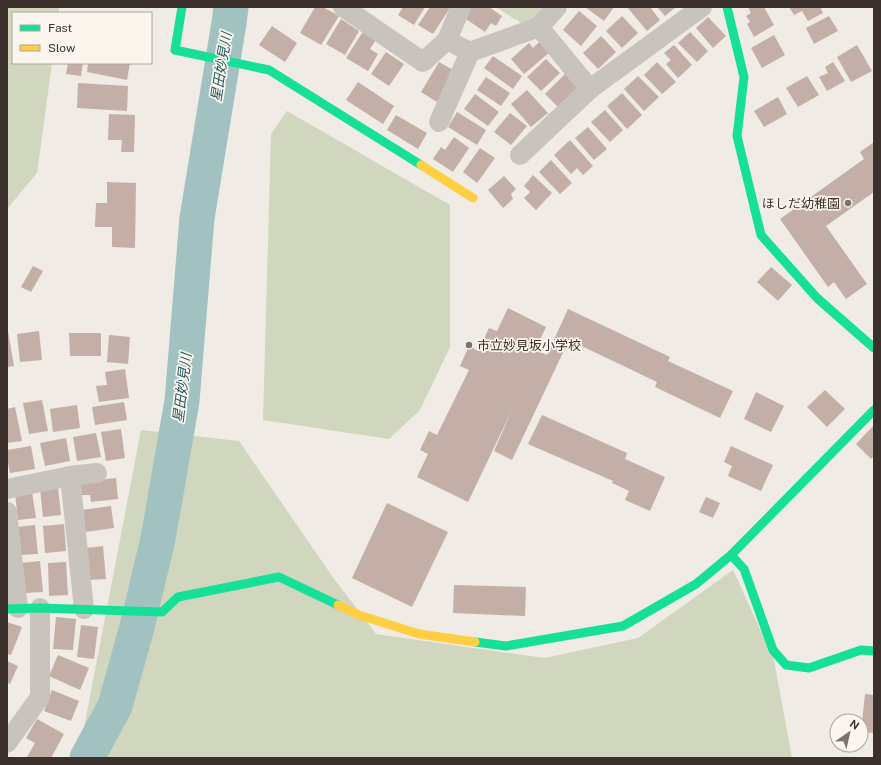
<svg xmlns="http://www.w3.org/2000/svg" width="881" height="765" font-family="'Public Sans','Noto Sans JP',sans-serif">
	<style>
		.green { fill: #d1d6bf }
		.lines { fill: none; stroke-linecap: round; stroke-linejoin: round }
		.river { stroke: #a1c2c1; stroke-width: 35 }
		.building { fill: #c3afa7 }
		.street { stroke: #c9c3be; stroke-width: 20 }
		.fast { stroke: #16e098; stroke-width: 9 }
		.slow { stroke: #ffcf43; stroke-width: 9 }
		.poi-dot { fill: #7a716c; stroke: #fbf5ee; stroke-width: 1.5 }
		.labels { text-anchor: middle; stroke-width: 3.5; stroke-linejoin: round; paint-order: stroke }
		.poi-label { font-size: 13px; fill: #3b302b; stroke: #fbf5ee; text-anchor: end }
		.water-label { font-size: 14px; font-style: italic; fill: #1f5a5e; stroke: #fbf5ee }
	</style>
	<rect width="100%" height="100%" fill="#f0ebe5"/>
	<!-- green -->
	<g class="green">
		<path d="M7,7H59V13H13V63H52L37,173L7,209Z"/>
		<path d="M496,7H550L540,18L521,23Z"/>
		<path d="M287,111L450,205V347L420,410L389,439L263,420L271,134Z"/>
		<path d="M141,430L239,441L332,576L376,634L544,658L638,638L733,570L774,660L792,758H76L79,754Z"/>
	</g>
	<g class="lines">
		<!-- river -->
		<path class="river" d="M87,758L115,706L137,627L158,539L182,401L197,218L229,23L231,7"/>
	</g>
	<!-- building -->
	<g class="building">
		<path d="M315,7H323L339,16L321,45L300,33Z"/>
		<path d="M403,7H425L414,25L398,15Z"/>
		<path d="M430,7H449L450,8L433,34L418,25Z"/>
		<path d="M470,7H489L502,16L496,26L491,23L485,32L463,17Z"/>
		<path d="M585,7H614L604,21Z"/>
		<path d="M627,7H650L660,20L647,31Z"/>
		<path d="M657,7H676L665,16Z"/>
		<path d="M748,7H764L774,25L754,37L747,24L750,22L746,16L751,13Z"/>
		<path d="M789,7H820L823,13L808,21L802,11L794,15Z"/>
		<path d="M579,11L597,26L581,46L563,30Z"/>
		<path d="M622,16L638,33L622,48L606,31Z"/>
		<path d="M829,16L838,31L814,44L806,28Z"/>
		<path d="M708,17L726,36L713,48L696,28Z"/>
		<path d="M341,19L359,31L345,55L326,44Z"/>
		<path d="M272,26L297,43L285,62L259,45Z"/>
		<path d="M364,30L377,38L370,49L378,54L368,71L346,58Z"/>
		<path d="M690,32L708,51L697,62L678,43Z"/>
		<path d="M774,35L785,55L762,68L751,48Z"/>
		<path d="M601,36L616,52L598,69L583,53Z"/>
		<path d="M540,41L550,52L524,74L511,59L529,43L533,48Z"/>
		<path d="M674,45L692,65L678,78L666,64L671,60L664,53Z"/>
		<path d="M857,45L872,71L851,82L837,57Z"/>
		<path d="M386,52L404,64L389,86L371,74Z"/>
		<path d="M493,56L522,76L513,89L484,68Z"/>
		<path d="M546,59L560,73L541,91L527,77Z"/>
		<path d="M439,62L455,71L437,102L421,92Z"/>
		<path d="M657,62L676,82L662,94L644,75Z"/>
		<path d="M833,62L845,81L827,91L819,77L828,73L825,67Z"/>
		<path d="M68,63H83L81,76L66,74Z"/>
		<path d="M88,63H130L127,80L87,72Z"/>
		<path d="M565,74L578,88L558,107L545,94Z"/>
		<path d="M638,76L659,97L644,111L624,89Z"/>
		<path d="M807,76L819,95L798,107L786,88Z"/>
		<path d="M486,77L510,93L501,106L477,90Z"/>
		<path d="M358,82L394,106L383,124L346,100Z"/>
		<path d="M78,83L128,86L127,111L77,108Z"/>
		<path d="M527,90L548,113L531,127L511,104Z"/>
		<path d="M622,93L642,115L627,129L607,106Z"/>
		<path d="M475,94L499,112L488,126L464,109Z"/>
		<path d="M778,97L787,114L764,127L754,111Z"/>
		<path d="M605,110L623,130L610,142L591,122Z"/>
		<path d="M457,112L486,130L477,145L448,127Z"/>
		<path d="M510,113L527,126L511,145L494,132Z"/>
		<path d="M109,114L135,115L134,152H121L122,140H108Z"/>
		<path d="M396,115L427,133L418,149L387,130Z"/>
		<path d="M588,127L607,149L594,160L575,138Z"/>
		<path d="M454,137L469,148L453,172L433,159L441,147L445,150Z"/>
		<path d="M570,140L593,166L583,175L577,168L571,174L554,155Z"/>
		<path d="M874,142V192L826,226L867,284L846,299L834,282L828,287L780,219L864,159L860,152Z"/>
		<path d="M480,148L495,158L477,183L463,172Z"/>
		<path d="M551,160L572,183L560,194L539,172Z"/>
		<path d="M533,175L552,193L536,210L524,198L530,192L524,186Z"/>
		<path d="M504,176L516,189L511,194L513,199L503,208L488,190Z"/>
		<path d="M107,182L136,183L135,248L112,247V227H95L96,203H107Z"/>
		<path d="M33,266L43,271L31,292L21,287Z"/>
		<path d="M771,267L792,285L778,301L757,282Z"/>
		<path d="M508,308L546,327L535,350L547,355L568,309L670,357L668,361L733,391L720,418L655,387L657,382L569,340L512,460L494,451L513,408L468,502L417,477L428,454L420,450L429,431L437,435L469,370L460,366L469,346L478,351L489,328L497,331Z"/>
		<path d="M7,331H8L14,366L7,367Z"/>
		<path d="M39,331L42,360L20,362L17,334Z"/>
		<path d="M69,333H101V356H70Z"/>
		<path d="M109,335L130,337L128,364L107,362Z"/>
		<path d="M125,369L129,398L99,402L96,386L107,385L105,372Z"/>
		<path d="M825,390L845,409L827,427L807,407Z"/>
		<path d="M756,392L784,406L771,432L744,419Z"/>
		<path d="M42,400L48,431L29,434L23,403Z"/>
		<path d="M124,402L127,420L95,425L92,407Z"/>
		<path d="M77,405L80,428L53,432L50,409Z"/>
		<path d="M15,407L22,441L7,443V409Z"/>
		<path d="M542,415L627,453L625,459L665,477L650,511L625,500L629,491L612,483L613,481L528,444Z"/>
		<path d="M874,425V456L871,459L856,444Z"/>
		<path d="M121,429L125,458L106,461L101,432Z"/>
		<path d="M96,433L101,457L77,461L73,437Z"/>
		<path d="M66,438L70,461L45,466L40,443Z"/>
		<path d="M31,446L35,469L10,473L7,457V450Z"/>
		<path d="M731,446L773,465L761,491L728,476L732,466L724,462Z"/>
		<path d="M116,478L118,499L91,502L90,495H82L80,482Z"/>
		<path d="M58,488L61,515L43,517L40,489Z"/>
		<path d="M32,492L36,518L18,520L15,493Z"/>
		<path d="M706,497L720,503L713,518L699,512Z"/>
		<path d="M387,503L448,532L412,607L352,578Z"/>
		<path d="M111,506L114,528L85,532L82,510Z"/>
		<path d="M64,524L66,551L45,553L43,526Z"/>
		<path d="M35,525L38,554L19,555L17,527Z"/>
		<path d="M103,546L106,579L88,580L85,548Z"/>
		<path d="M40,561L43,592L24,593L21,563Z"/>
		<path d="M66,562L68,595L49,596L48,563Z"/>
		<path d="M454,585L526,587L525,616L453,613Z"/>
		<path d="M56,617L76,619L73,650L53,649Z"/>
		<path d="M7,622L22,627L11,655L7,654Z"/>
		<path d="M81,625L98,627L94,659L77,657Z"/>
		<path d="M58,655L89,668L80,690L49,676Z"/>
		<path d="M7,661L18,666L10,684L7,683Z"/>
		<path d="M52,690L79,701L71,721L44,711Z"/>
		<path d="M865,694L874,695V733L861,732Z"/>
		<path d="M37,719L64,734L51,758L27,757L35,743L26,738Z"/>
	</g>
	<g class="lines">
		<!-- street -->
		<g class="street">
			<path d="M343,7L423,62L447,40"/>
			<path d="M461,7L447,40L470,52L539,27"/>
			<path d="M557,7L539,27L590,89L702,7"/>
			<path d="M439,122L470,52"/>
			<path d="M520,155L590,89"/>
			<path d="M70,476L97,473"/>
			<path d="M7,489L70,476L84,609"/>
			<path d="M7,512L18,608"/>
			<path d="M7,743L40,697V608"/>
		</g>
		<!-- fast -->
		<g class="fast">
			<path d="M182,7L175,50L269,70L421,165"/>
			<path d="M727,7L744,77L737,136L761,235L817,298L874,348"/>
			<path d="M874,410L731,555L744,569L773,650L786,665L809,668L861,650L874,651"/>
			<path d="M7,609L40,608L162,612L178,597L279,577L338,605"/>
			<path d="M475,642L506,646L623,626L696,584L731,555"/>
		</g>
		<!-- slow -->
		<g class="slow">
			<path d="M421,165L473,198"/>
			<path d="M338,605L359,615L419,634L475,642"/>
		</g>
	</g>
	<!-- markers -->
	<g class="poi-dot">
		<circle cx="848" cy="203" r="4"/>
		<circle cx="469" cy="345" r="4"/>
	</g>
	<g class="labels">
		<!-- poi labels -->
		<g class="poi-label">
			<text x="840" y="208">ほしだ幼稚園</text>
			<text x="477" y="350" text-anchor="start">市立妙見坂小学校</text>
		</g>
		<!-- water labels -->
		<g class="water-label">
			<text transform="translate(221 67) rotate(-81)" y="5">星田妙見川</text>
			<text transform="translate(182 388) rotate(-83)" y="5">星田妙見川</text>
		</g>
	</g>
	<!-- border -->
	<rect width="881" height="765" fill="none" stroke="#3b302b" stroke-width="16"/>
	<!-- legend -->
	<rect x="12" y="12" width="140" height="52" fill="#fbf5ee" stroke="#aea6a0"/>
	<rect x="20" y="25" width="20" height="6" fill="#16e098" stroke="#aea6a0"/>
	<text x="48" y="32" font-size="12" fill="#3b302b">Fast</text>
	<rect x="20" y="45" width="20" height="6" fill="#ffcf43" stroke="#aea6a0"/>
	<text x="48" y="52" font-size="12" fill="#3b302b">Slow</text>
	<!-- north arrow -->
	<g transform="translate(849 733) rotate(34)"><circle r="19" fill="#fbf5ee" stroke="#aea6a0"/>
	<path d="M0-3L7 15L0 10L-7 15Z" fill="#7a716c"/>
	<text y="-6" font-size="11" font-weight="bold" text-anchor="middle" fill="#3b302b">N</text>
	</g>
</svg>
